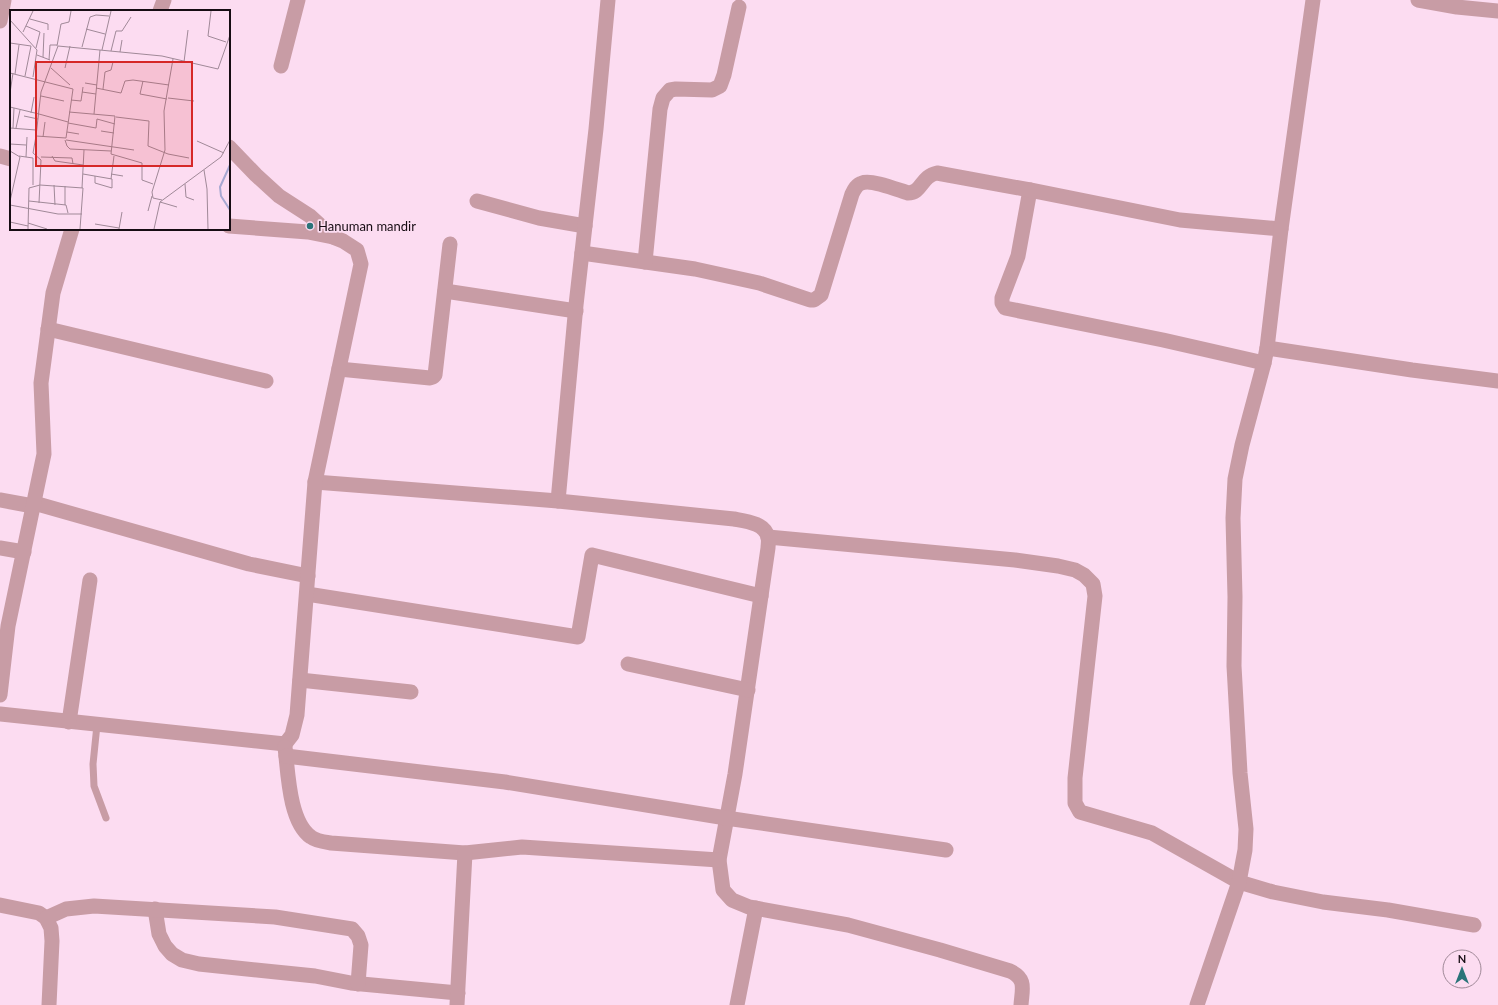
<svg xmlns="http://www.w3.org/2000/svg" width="1498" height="1005" font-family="Lato,sans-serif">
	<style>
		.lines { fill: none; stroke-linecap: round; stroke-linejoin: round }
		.lane { stroke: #c89ca5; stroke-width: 7 }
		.street { stroke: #c89ca5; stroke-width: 15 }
		.poi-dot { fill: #2a7479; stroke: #fcdcf1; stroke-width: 1.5 }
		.labels { text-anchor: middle; stroke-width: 3.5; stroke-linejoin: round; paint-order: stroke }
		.poi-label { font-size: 13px; fill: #160c13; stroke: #fcdcf1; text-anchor: start }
		.inset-river { fill: none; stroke: #a7a8d1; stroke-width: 2 }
		.inset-road { fill: none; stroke: #a08998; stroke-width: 1 }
		.view { fill: #d62828; fill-opacity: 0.15; stroke: #d62828; stroke-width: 2 }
		.inset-edge { fill: none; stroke: #160c13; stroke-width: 2 }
	</style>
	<rect width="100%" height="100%" fill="#fcdcf1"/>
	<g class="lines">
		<!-- lane -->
		<path class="lane" d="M97,725L93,764L94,786L106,818"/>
		<!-- street -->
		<g class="street">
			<path d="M1418,0L1457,7L1498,11"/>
			<path d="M160,11L164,0"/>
			<path d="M0,21L4,0"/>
			<path d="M281,66L298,0"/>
			<path d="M229,147L256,175L279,196L310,216L333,237"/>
			<path d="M0,156L11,159"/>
			<path d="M1030,190L1018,256L1002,298V303L1005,308L1163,340L1264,363"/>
			<path d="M477,201L539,218L585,226"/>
			<path d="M582,253L695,269L759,283L810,300H814L821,295L852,194C854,190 857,184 862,183C871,179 898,190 908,193C922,193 921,176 937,173L1030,190L1180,220L1281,229"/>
			<path d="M645,262L660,109L663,98L670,90L676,89L712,90L720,86L724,75L739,7"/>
			<path d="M445,291L576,311"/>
			<path d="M48,329L266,381"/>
			<path d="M1267,348L1412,370L1498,381"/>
			<path d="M339,369L430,378L433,377L435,375L450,244"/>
			<path d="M315,482L558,501L734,519C745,521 766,523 768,538C769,541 768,545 768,548L735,774L719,860L723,890L732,900L749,907L848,925L940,950L1010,971C1027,979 1022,989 1021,1005"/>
			<path d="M0,500L33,506"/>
			<path d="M558,501L576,305L596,129L608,0"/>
			<path d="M34,503L249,564L308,576"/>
			<path d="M768,537L1015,560L1058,566L1075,570L1084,575L1093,584L1095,596L1075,778V803L1080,812L1152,833L1239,882L1273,892L1323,902L1388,910L1474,925"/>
			<path d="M0,548L24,552"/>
			<path d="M307,594L578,637L592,555L761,596"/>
			<path d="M628,664L748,690"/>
			<path d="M300,680L411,692"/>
			<path d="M0,695L8,626L44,454L41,383L53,293L72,229"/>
			<path d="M0,714L285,744L292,735L297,715L315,482L361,264L357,250L343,241L333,237L308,232L229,226"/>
			<path d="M69,722L90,580"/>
			<path d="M285,747C288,772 289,822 311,837C316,841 325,842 331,843L465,853L522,847L719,860"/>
			<path d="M286,756L505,782L726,818L946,850"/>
			<path d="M0,905L39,913L46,918L51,928L52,941L49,1005"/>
			<path d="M155,909L159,934L165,946L172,954L182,960L199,964L218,966L315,976L351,983L458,993"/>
			<path d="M46,918L66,909L94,906L275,917L352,929L358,936L361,945L358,984"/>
			<path d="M457,1005L465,853"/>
			<path d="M737,1005L756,908"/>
			<path d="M1197,1005L1239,882L1245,850L1246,829L1240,773L1234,666L1235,597L1233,518L1235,479L1242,445L1264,363L1267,348L1281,229L1313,0"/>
		</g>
	</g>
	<!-- markers -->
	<circle class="poi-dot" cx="310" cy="226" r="4"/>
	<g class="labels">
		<!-- poi labels -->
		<g class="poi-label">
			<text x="318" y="231">Hanuman mandir</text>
		</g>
	</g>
	<!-- overview -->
	<g transform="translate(10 10)">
		<rect width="220" height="220" fill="#fcdcf1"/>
		<path class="inset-river" d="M220,155L210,177L211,186L220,200"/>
		<path class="inset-road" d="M201,1L198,26L216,32M20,9L38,14V20M0,10L27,40L23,67M16,16L30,22L26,38M76,19L95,24M13,22L23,1M0,33L21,36M47,36L51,14L59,12L61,1M72,37L80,7L86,5L99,6M92,40L101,1M101,41L106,21H112L121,7M110,42L112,30M27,45L40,50M33,47L34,23M39,50L40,35H47M174,52L178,20M41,58L60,75M55,58L60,36M0,63L63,79L56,128L26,126L23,143L31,150L29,193M5,64L9,35M15,66L21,36M133,71L130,84L157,89M75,73L87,75M86,78L111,83L115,71L123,70L159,75M93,79L95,62L101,60L103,52M72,82L86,84M0,83L3,63M31,86L54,91M158,88L184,91M61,90L71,91L73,77M0,97L29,104M59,102L105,106L101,144L132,153V170L143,174M21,103L24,87M29,104L58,112M84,104L90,40M14,106L28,109M106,107L139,111L138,136L158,144L179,148M58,113L86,118L87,109L105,114M0,118L26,120M3,118L4,98M6,118L10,100M91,121L104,123M57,122L69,124M26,126L31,82L48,36L152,46L208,59L220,25M33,127L35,112M55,130L57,136L60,139L101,141M56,130L124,140M187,131L214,143M0,134L16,135M0,141L10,147L0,191M9,146L23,148V175M42,146L45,151L73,155M16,147L17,127M31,147L62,148L63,154M194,160L197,179L198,219M73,164L102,169V178M101,164L113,166M85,166V173L102,178M101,169L104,146M175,174L176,187L184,190M44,175L45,195M55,176V195M72,178L74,140M152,190L143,188L142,182L155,140L154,101L163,49M19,191L56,195L58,203M150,192L167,197M0,195L48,204H72M138,201L142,186M0,212L18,216M18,213L37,219M85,214L109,218M18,219L19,178L30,175L73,178L70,219M109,219L112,202M144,219L150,192L211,147L220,130"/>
		<path class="view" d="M26,52H182V156H26Z"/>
		<rect width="220" height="220" class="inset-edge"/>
	</g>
	<!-- north arrow -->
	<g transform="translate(1462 969)"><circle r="19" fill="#fcdcf1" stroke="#a08998"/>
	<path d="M0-3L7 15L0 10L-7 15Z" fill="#2a7479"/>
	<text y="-6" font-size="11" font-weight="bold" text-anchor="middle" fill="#160c13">N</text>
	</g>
</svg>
